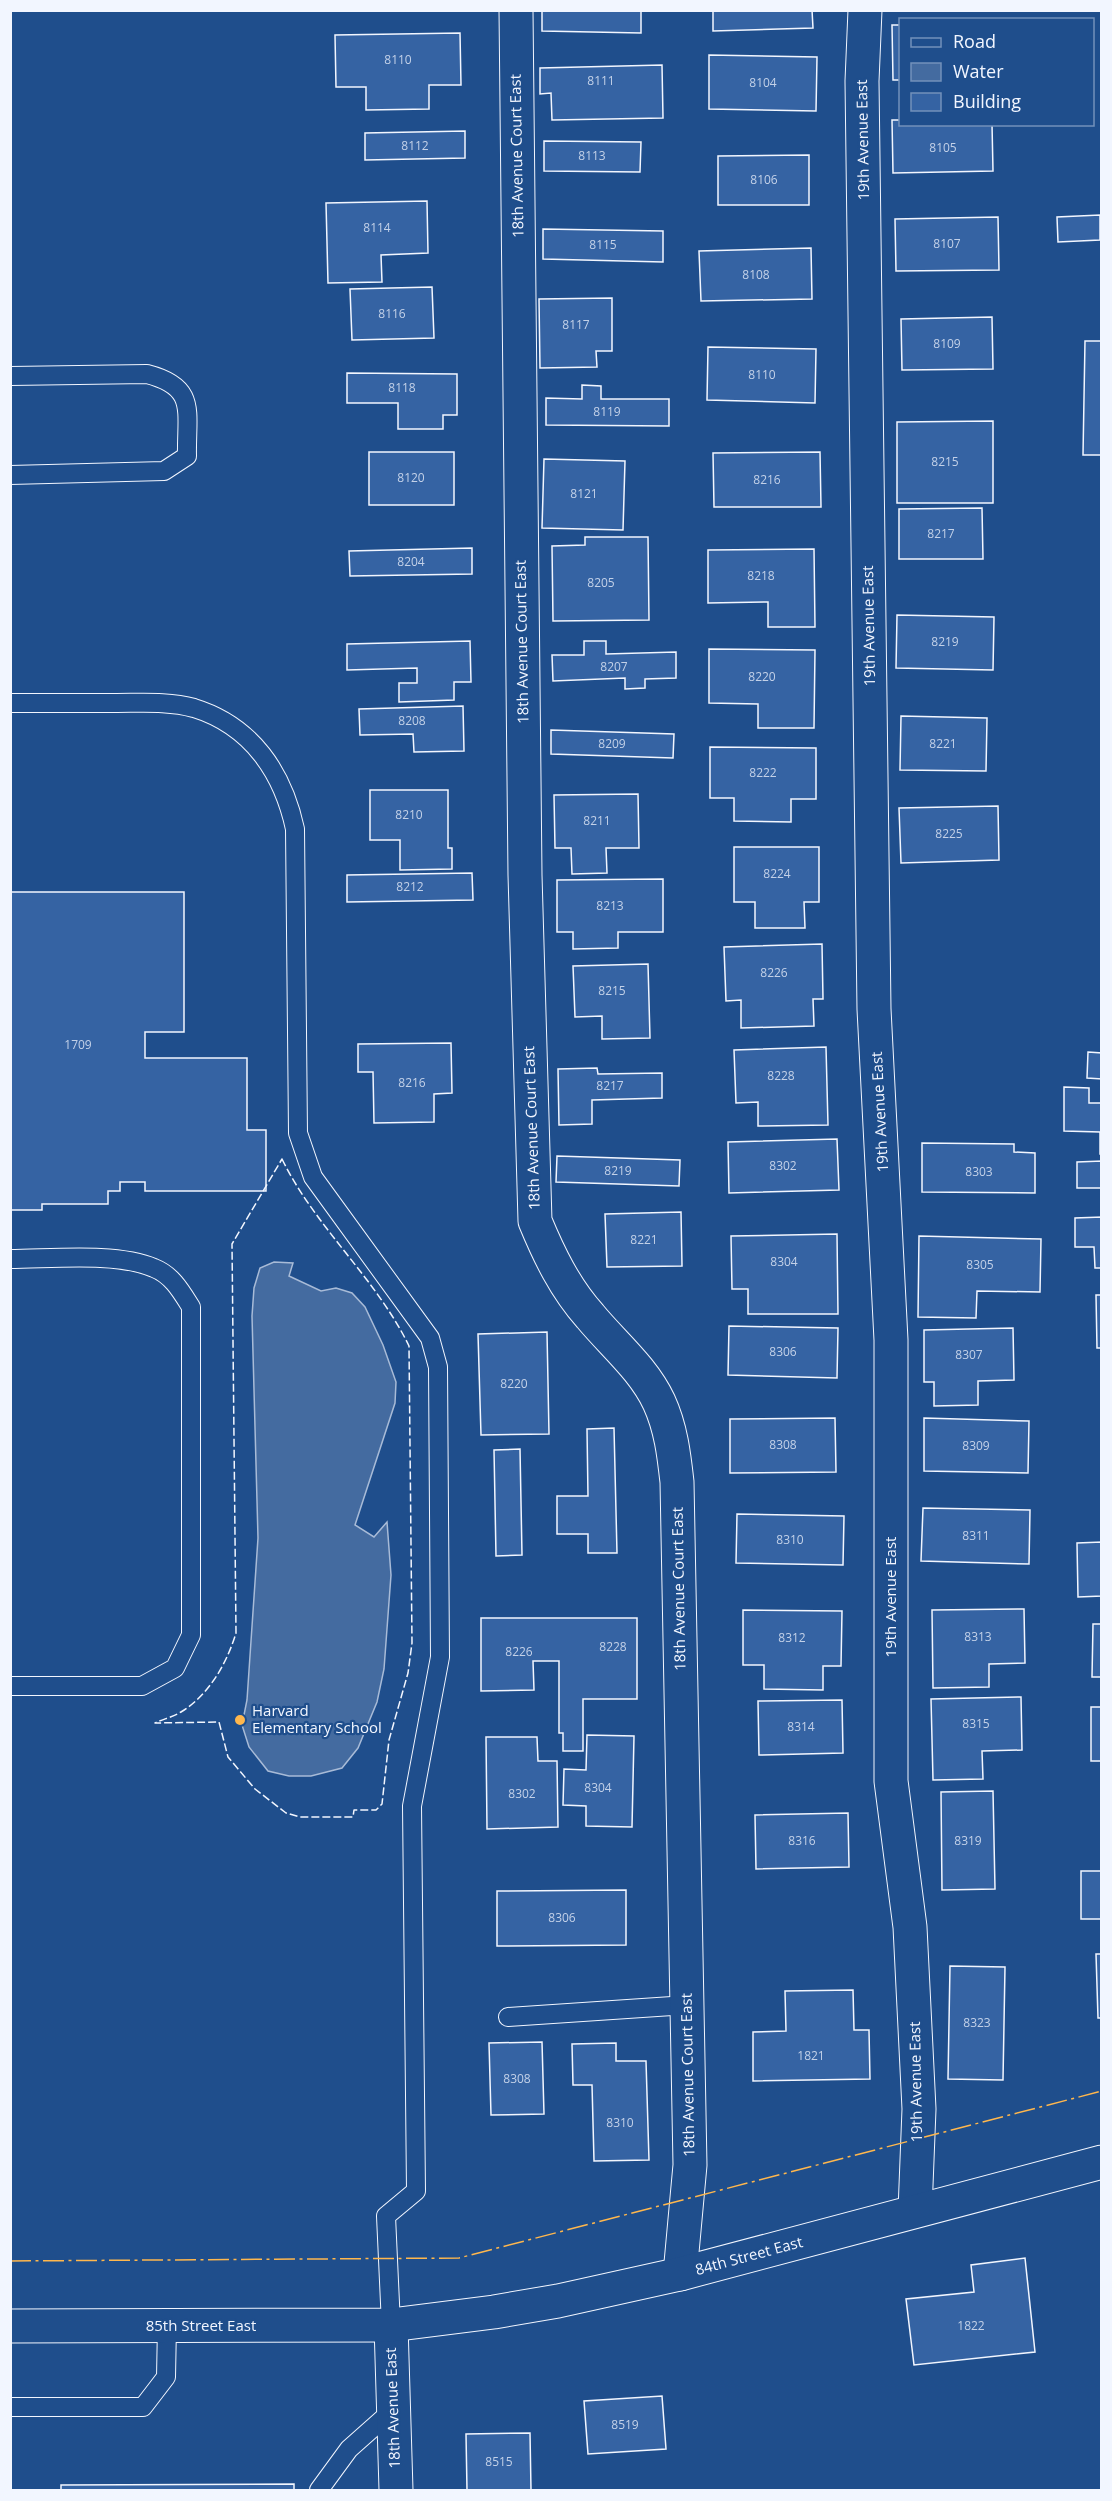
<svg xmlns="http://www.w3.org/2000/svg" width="1112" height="2501" font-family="'Open Sans',sans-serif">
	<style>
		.water { fill: #446ba0; stroke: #a8bbd7; stroke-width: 1.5 }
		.building { fill: #3563a3; stroke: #f2f6ff; stroke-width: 1.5 }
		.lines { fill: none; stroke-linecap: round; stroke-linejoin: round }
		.service-casing { stroke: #f2f6ff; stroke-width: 20 }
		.minor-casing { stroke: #f2f6ff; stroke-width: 35 }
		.tertiary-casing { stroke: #f2f6ff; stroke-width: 35 }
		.service { stroke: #1f4e8c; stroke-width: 18 }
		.minor { stroke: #1f4e8c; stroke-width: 33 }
		.tertiary { stroke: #1f4e8c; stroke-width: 33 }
		.fence { stroke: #f2f6ff; stroke-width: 1.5; stroke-dasharray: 8 3; stroke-linecap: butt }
		.power { stroke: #ffb74d; stroke-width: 1.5; stroke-dasharray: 21 4.5 3 4.5; stroke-linecap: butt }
		.poi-dot { fill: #ffb74d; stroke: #1f4e8c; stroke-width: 2 }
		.labels { text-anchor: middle; stroke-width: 4.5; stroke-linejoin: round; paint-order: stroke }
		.number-label { font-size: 12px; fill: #c3d1e8 }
		.street-label { font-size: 15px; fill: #f2f6ff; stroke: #1f4e8c }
		.poi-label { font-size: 15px; fill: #f2f6ff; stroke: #1f4e8c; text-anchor: start }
	</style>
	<rect width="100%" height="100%" fill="#1f4e8c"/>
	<!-- water -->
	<path class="water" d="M274,1262L293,1263L289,1276L321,1291L336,1288L352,1293L365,1307L383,1345L396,1382L395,1403L355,1525L374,1537L387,1522L391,1575L384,1669L377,1702L358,1748L342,1768L311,1776H289L268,1771L249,1747L242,1725L247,1700L258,1538L252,1316L254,1288L260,1268Z"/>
	<!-- building -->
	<g class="building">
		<path d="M542,10H661L641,11V33L542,31Z"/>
		<path d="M713,10H812L813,28L713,31Z"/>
		<path d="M892,25H900V80H893Z"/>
		<path d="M460,33L461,85H429V109L366,110V87H336L335,35Z"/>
		<path d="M709,55L817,57L816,111L709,109Z"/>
		<path d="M662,65L663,118L552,120L551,93L540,94V68Z"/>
		<path d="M892,120H900V124H992L993,171L893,173Z"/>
		<path d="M465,131V158L365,160V133Z"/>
		<path d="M544,141L641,142L640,172L544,171Z"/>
		<path d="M809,155V205H718V156Z"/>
		<path d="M427,201L428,253L381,255L382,282L328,283L326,203Z"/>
		<path d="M1100,215V240L1058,242L1057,217Z"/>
		<path d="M998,217L999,270L896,271L895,219Z"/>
		<path d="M543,229L663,231V262L543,259Z"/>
		<path d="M811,248L812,299L701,301L699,251Z"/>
		<path d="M432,287L434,338L352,340L350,289Z"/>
		<path d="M612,298V351H596L597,367L540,368L539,299Z"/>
		<path d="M992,317L993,369L902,370L901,319Z"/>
		<path d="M1085,341H1102V455H1083Z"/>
		<path d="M708,347L816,349L815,403L707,400Z"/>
		<path d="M347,373L457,374V415H443V429H398V403H347Z"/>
		<path d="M582,385L601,386V399H669V426L546,425V398L582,399Z"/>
		<path d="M993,421V503H897V422Z"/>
		<rect x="369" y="452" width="85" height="53"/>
		<path d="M820,452L821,507H714L713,453Z"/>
		<path d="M544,459L625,461L623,530L542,528Z"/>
		<path d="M982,508L983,559H899V509Z"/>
		<path d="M585,537H648L649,620L553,621L552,546L585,545Z"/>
		<path d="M472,548V574L350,576L349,551Z"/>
		<path d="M814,549L815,627H768V602L708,603V550Z"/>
		<path d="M897,615L994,617L993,670L896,668Z"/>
		<path d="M470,641L471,682H454V700L399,702V683H417V668L347,670V644Z"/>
		<path d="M584,641H606V654L676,652V678L645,679V688L625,689V678L553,681L552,655H584Z"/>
		<path d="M709,649L815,650L814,728H758V704L709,703Z"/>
		<path d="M463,706L464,751L414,752L413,734L360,735L359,709Z"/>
		<path d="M901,716L987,718L986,771L900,770Z"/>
		<path d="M551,730L674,734L673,758L551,754Z"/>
		<path d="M710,747L816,748V799H791V822L734,821V798H710Z"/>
		<path d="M370,790H448V848H452V869L400,870V840H370Z"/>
		<path d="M638,794L639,848H606L607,873L572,874L571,848H555L554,795Z"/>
		<path d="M998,806L999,860L901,863L899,808Z"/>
		<path d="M734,847H819V902H804L805,928H755V902H734Z"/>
		<path d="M472,873L473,900L347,902V875Z"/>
		<path d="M663,879V932H618V948L573,949V932H557V880Z"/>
		<path d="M10,892H184V1032H145V1058H247V1130H266V1191H145V1182H120V1191H108V1204H42V1210H10Z"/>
		<path d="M822,944L823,999H813L814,1026L741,1028V1000L726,1001L724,947Z"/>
		<path d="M648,964L650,1038L602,1039V1016L575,1017L573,966Z"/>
		<path d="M451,1043L452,1093L434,1094V1122L374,1123L373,1072H358V1044Z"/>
		<path d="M826,1047L828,1125L758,1126V1102L736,1103L734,1050Z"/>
		<path d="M1088,1052L1102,1053V1079L1087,1078Z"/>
		<path d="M597,1068L598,1074L662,1073V1098L592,1100V1124L559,1125L558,1069Z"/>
		<path d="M1064,1087L1089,1088V1103H1102V1154H1100V1132L1064,1131Z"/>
		<path d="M837,1139L839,1190L729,1193L728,1142Z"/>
		<path d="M922,1143L1014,1144V1152L1035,1153V1193L922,1192Z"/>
		<path d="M557,1156L680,1160L679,1186L556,1182Z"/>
		<path d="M1102,1161V1188H1077V1162Z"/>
		<path d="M681,1212L682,1266L607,1267L605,1214Z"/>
		<path d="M1102,1217V1268H1095L1094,1247H1075V1218Z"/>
		<path d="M837,1234L838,1314H748V1289H732L731,1236Z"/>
		<path d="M919,1236L1041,1239L1040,1292L977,1291L976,1318L918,1317Z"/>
		<path d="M1096,1295H1102V1348H1097Z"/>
		<path d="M729,1326L838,1328L837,1378L728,1375Z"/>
		<path d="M1013,1328L1014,1380L978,1381V1405L934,1406V1382H924V1330Z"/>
		<path d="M547,1332L549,1434L481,1435L478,1334Z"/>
		<path d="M835,1418L836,1472L730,1473V1419Z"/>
		<path d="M924,1418L1029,1421L1028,1473L924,1471Z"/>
		<path d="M614,1428L617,1553H588V1534H557V1496H588L587,1429Z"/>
		<path d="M520,1449L522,1555L496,1556L494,1450Z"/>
		<path d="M923,1508L1030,1510L1029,1564L921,1561Z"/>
		<path d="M737,1514L844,1516L843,1565L736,1563Z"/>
		<path d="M1102,1542V1596L1078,1597L1077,1543Z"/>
		<path d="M1024,1609L1025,1663L989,1664V1687L933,1688L932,1610Z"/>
		<path d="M743,1610L842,1611L841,1666H823V1690L764,1689V1665H743Z"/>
		<path d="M481,1618H637V1699H583V1751H563V1733H559V1661H533L534,1690L481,1691Z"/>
		<path d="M1093,1624H1102V1677H1092Z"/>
		<path d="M1021,1697L1022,1750L982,1751L983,1779L933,1780L931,1699Z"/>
		<path d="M842,1700L843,1753L759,1755L758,1701Z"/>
		<rect x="1091" y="1707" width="11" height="54"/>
		<path d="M587,1735L634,1736L632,1827L586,1826V1806L563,1805L564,1769L586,1770Z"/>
		<path d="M486,1737H537L538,1761H557L558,1827L487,1829Z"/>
		<path d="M993,1791L995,1889L942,1890L941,1792Z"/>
		<path d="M848,1813L849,1867L756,1869L755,1815Z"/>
		<rect x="1081" y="1871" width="21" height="48"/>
		<path d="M626,1890V1945L497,1946V1891Z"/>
		<path d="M1096,1954H1102V2018H1098Z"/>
		<path d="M950,1966L1005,1967L1003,2080L948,2079Z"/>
		<path d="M853,1990L854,2030H869L870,2079L753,2081V2032L786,2031L785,1991Z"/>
		<path d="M542,2042L544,2114L491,2115L489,2043Z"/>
		<path d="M616,2043V2061H646L649,2160L594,2161L592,2085H573L572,2044Z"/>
		<path d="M1025,2258L1035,2352L914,2365L906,2299L974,2292L971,2265Z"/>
		<path d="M662,2396L666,2449L588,2454L584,2401Z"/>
		<path d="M530,2433L531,2490H467L466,2434Z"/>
		<path d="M294,2484V2490H61V2485Z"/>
	</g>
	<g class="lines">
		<!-- service casing -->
		<g class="service-casing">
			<g id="service">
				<path d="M10,376L147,374C198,387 186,412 187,456L164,471L10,475"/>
				<path d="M10,703C46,703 81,703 117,703C142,703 169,701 194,708C252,726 283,773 295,829L298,1133L313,1177L430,1338L438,1367L440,1657L412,1806L416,2191L386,2216L391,2325"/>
				<path d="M10,1259C51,1259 117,1252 154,1268C172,1275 181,1291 191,1307V1635L175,1668L142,1686H10"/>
				<path d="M508,2017L687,2005"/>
				<path d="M10,2407H143L166,2377L167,2325"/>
				<path d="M319,2490L349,2449L394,2409"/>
			</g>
		</g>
		<!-- minor casing -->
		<g class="minor-casing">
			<g id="minor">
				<path d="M516,10L525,875L535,1221C549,1255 565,1288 590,1316C613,1344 643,1368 659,1402C671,1428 674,1455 677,1482L690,2165L680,2274"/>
				<path d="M865,10L862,81L874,1009L891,1340V1781L910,1927L919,2109L915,2211"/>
				<path d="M391,2325L396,2490"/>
			</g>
		</g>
		<!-- tertiary casing -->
		<g class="tertiary-casing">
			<path id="tertiary" d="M10,2326L391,2325L494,2312L558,2301L680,2274L1102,2162"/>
		</g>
		<!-- service -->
		<use href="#service" class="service"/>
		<!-- minor -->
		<use href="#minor" class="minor"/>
		<!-- tertiary -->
		<use href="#tertiary" class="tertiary"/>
		<!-- fence -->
		<path class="fence" d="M282,1159C315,1227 376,1278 409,1346L412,1643L408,1673L389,1740L382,1804L376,1810H354L353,1817H300L286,1813L255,1789L228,1757L219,1722L155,1723C163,1719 173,1717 181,1712C209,1695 227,1663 236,1633L232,1244Z"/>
		<!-- power -->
		<path class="power" d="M10,2261L459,2258L1102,2091"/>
	</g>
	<!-- markers -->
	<circle class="poi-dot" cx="240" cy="1720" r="6"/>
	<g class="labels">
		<!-- number labels -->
		<g class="number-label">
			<text x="398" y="64">8110</text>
			<text x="601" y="85">8111</text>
			<text x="763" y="87">8104</text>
			<text x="415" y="150">8112</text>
			<text x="943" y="152">8105</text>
			<text x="592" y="160">8113</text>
			<text x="764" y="184">8106</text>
			<text x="377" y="232">8114</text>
			<text x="947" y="248">8107</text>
			<text x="603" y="249">8115</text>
			<text x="756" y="279">8108</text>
			<text x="392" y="318">8116</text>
			<text x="576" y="329">8117</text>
			<text x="947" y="348">8109</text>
			<text x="762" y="379">8110</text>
			<text x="402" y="392">8118</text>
			<text x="607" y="416">8119</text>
			<text x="945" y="466">8215</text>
			<text x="411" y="482">8120</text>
			<text x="767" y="484">8216</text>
			<text x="584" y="498">8121</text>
			<text x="941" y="538">8217</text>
			<text x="411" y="566">8204</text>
			<text x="761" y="580">8218</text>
			<text x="601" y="587">8205</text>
			<text x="945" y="646">8219</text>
			<text x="614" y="671">8207</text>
			<text x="762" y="681">8220</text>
			<text x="412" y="725">8208</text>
			<text x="612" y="748">8209</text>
			<text x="943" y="748">8221</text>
			<text x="763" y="777">8222</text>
			<text x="409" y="819">8210</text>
			<text x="597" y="825">8211</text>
			<text x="949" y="838">8225</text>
			<text x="777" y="878">8224</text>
			<text x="410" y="891">8212</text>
			<text x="610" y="910">8213</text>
			<text x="774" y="977">8226</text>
			<text x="612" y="995">8215</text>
			<text x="78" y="1049">1709</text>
			<text x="781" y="1080">8228</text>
			<text x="412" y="1087">8216</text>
			<text x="610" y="1090">8217</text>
			<text x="783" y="1170">8302</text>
			<text x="618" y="1175">8219</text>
			<text x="979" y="1176">8303</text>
			<text x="644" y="1244">8221</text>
			<text x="784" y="1266">8304</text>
			<text x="980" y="1269">8305</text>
			<text x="783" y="1356">8306</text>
			<text x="969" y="1359">8307</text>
			<text x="514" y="1388">8220</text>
			<text x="783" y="1449">8308</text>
			<text x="976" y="1450">8309</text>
			<text x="976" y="1540">8311</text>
			<text x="790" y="1544">8310</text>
			<text x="978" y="1641">8313</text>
			<text x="792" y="1642">8312</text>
			<text x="613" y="1651">8228</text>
			<text x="519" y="1656">8226</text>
			<text x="976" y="1728">8315</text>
			<text x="801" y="1731">8314</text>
			<text x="598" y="1792">8304</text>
			<text x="522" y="1798">8302</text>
			<text x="802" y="1845">8316</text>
			<text x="968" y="1845">8319</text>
			<text x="562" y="1922">8306</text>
			<text x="977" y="2027">8323</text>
			<text x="811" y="2060">1821</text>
			<text x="517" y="2083">8308</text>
			<text x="620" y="2127">8310</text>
			<text x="971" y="2330">1822</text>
			<text x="625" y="2429">8519</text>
			<text x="499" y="2466">8515</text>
		</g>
		<!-- street labels -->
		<g class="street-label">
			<text transform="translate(863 140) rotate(-91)" y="5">19th Avenue East</text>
			<text transform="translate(517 156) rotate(-91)" y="5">18th Avenue Court East</text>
			<text transform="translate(869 626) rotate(-91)" y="5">19th Avenue East</text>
			<text transform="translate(522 642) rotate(-91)" y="5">18th Avenue Court East</text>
			<text transform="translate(880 1112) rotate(-93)" y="5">19th Avenue East</text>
			<text transform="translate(532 1128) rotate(-92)" y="5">18th Avenue Court East</text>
			<text transform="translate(679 1589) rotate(-91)" y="5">18th Avenue Court East</text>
			<text transform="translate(891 1597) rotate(-90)" y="5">19th Avenue East</text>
			<text transform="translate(688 2075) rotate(-91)" y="5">18th Avenue Court East</text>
			<text transform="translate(916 2082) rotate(-91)" y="5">19th Avenue East</text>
			<text transform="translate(749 2256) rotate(-15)" y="5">84th Street East</text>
			<text x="201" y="2331">85th Street East</text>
			<text transform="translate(393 2408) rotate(-92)" y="5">18th Avenue East</text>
		</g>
		<!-- poi labels -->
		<g class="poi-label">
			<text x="252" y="1716">Harvard<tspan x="252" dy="17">Elementary School</tspan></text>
		</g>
	</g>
	<!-- border -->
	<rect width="1112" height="2501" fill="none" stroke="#f2f6ff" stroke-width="24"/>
	<!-- legend -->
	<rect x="899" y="18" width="195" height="108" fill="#1f4e8c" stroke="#7391ba" stroke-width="1.5"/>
	<rect x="911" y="38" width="30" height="9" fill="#1f4e8c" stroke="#7391ba" stroke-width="1.5"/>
	<text x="953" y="48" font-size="18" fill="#f2f6ff">Road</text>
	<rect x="911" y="63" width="30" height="18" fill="#446ba0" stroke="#7391ba" stroke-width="1.5"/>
	<text x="953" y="78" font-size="18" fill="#f2f6ff">Water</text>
	<rect x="911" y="93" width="30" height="18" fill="#3563a3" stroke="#7391ba" stroke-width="1.5"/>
	<text x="953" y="108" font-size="18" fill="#f2f6ff">Building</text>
</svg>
